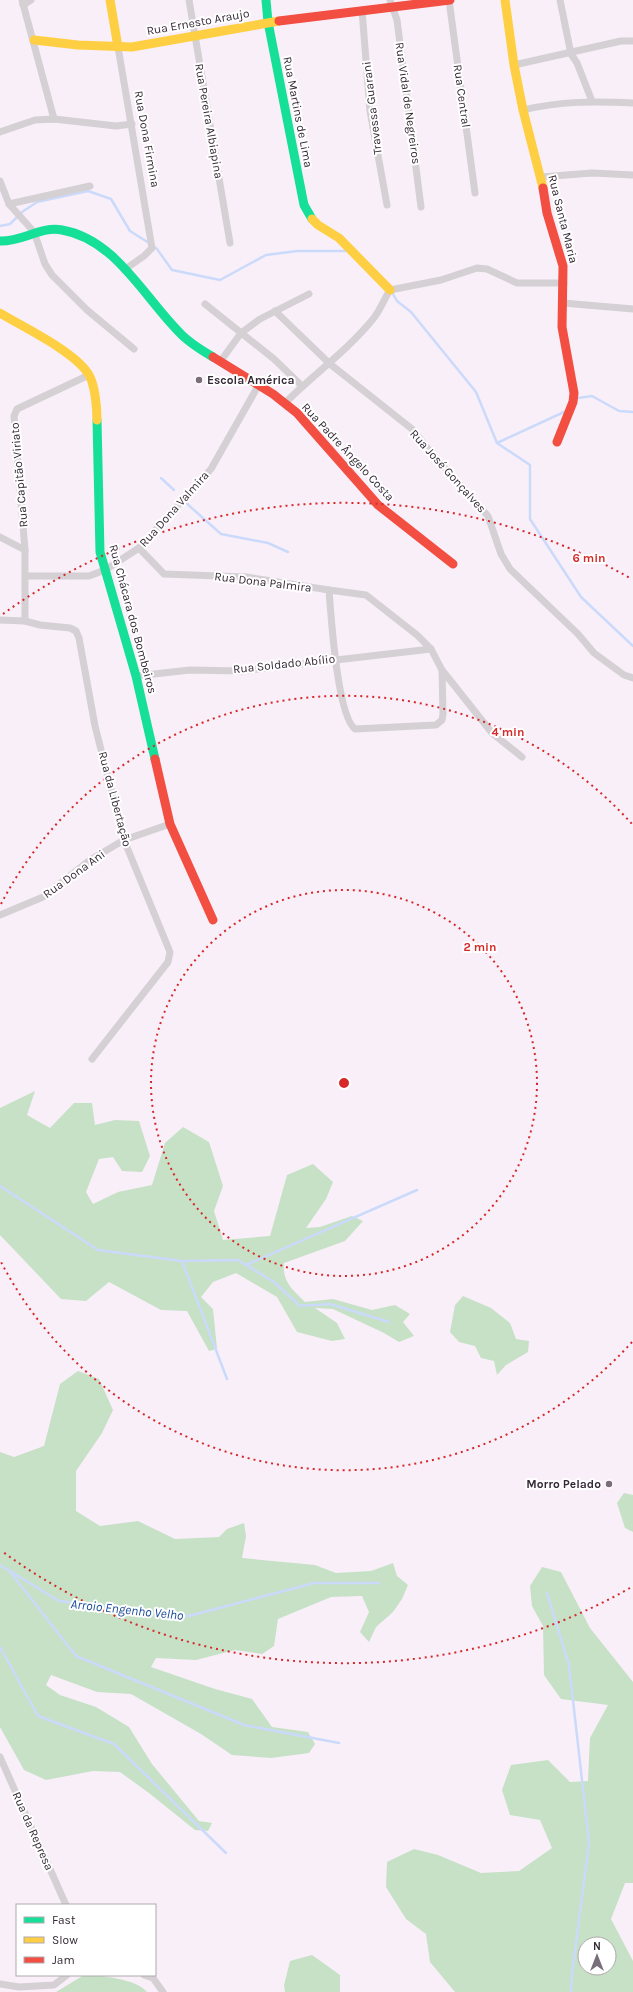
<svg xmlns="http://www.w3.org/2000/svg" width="633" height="1992" font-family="Karla,sans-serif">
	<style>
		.green { fill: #c6e1c6; fill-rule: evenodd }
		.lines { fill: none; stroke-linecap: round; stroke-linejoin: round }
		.stream { stroke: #cbdafb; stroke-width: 2.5 }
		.street { stroke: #d4d0d4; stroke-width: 7 }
		.fast { stroke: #16e098; stroke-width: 9 }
		.slow { stroke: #ffcf43; stroke-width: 9 }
		.jam { stroke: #f24e42; stroke-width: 9 }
		.ring { fill: none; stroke: #d62828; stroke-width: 2; stroke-dasharray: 2 4 }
		.poi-dot { fill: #796e79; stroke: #fff; stroke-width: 1.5 }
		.labels { text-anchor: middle; stroke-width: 4; stroke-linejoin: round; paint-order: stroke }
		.street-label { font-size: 12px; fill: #342934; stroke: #fff }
		.poi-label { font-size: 12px; font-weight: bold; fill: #342934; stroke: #fff; text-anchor: start }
		.water-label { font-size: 13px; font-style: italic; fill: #194a99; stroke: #fff }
		.centre { fill: #d62828; stroke: #fff; stroke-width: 2 }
		.ring-label { font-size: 12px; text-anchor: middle; font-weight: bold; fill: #d62828; stroke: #fff; stroke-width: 4; stroke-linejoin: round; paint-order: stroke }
	</style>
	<rect width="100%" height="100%" fill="#f9eff9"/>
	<!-- green -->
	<g class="green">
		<path d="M35,1091L27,1115L50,1128L74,1103H92L95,1125L115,1120L139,1121L150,1156L142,1172L122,1171L113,1157L99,1159L86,1192L93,1204L118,1192L152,1185L165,1143L183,1127L209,1142L223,1186L214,1211L223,1240L270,1236L287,1175L313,1164L333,1182L326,1199L306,1228L320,1227L352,1216L363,1221L345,1241L284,1263C282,1282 293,1290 305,1302L333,1299L372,1310L395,1305L410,1314L403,1322L414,1336L399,1342L384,1333L333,1309L315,1308L337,1323L345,1339L332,1341L297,1332L277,1297L236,1273L213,1282L201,1297L213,1309L217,1349L209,1351L187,1311L161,1310L109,1282L86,1301L61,1299L0,1235V1108Z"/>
		<path d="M463,1296L491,1308L510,1323L516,1339L529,1341L528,1352L506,1365L497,1375L494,1361L481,1358L475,1346L459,1342L450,1332L455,1305Z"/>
		<path d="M78,1371L99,1379L113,1410L102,1433L76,1471V1511L100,1526L138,1521L175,1539L219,1537L227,1529L244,1523L246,1536L242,1558L315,1565L336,1573L371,1571L393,1563L397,1576L408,1585L402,1599L393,1612L376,1627L369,1642L360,1632L369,1612L362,1596L331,1597L278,1619L274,1646L262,1654L235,1650L196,1660L156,1658L151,1667L215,1689L252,1699L272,1727L308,1732L315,1744L309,1753L271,1758L232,1755L201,1734L131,1694L97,1692L51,1675L46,1685L60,1695L96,1707L129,1727L152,1764L199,1821L212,1823L208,1831L195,1830L149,1793L120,1772L93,1771L46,1780L24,1770L0,1727V1452L14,1457L44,1446L60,1384Z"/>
		<path d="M624,1493L633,1495V1532L625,1528L617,1503Z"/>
		<path d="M542,1567L561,1572L590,1628L633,1682V1883H625L611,1919L633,1961V1992H455L430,1962L426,1934L406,1919L386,1887L387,1862L414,1849L438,1855L481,1873L519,1871L552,1848L540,1820L510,1815L502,1790L511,1765L548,1760L570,1782L588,1781L590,1738L608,1705L561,1699L544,1675L543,1626L532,1606L530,1586ZM585,1944H609V1968H585Z"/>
		<path d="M312,1955L340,1975V1992H285L284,1985L290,1961Z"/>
		<path d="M84,1975C101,1975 136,1979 147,1992H56Z"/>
	</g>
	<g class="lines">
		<!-- stream -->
		<g class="stream">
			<path d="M0,226L10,224L22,212L37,202L88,191L111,199L130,231L149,243"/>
			<path d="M153,246L157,249L172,270L220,280L266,255L297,251H347"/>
			<path d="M392,292L397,301L411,312L476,392L497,443L530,465V519L581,597L633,646"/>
			<path d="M578,398L592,396L619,411L633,412"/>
			<path d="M497,443L564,412"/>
			<path d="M161,478L174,490"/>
			<path d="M185,502L221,534L268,543L288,552"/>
			<path d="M0,1186L98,1250L182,1261L238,1260L274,1282L300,1306L330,1304L389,1322"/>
			<path d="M182,1261L227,1379"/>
			<path d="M246,1265L417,1190"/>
			<path d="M0,1565L59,1601L189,1616L314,1583H379"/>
			<path d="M11,1573L76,1656L244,1725L339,1743"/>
			<path d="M547,1593L569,1665L589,1842L572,1974L571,1992"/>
			<path d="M0,1647L38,1716L114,1744L226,1853"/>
		</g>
		<!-- street -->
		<g class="street">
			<path d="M22,0L54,119"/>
			<path d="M189,0L230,243"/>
			<path d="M390,0L397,20L421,207"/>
			<path d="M449,0L475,193"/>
			<path d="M560,0L571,54L577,63L592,101"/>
			<path d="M23,5L31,0"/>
			<path d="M362,10L370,111L387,205"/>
			<path d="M118,47L152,248L144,256L124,270"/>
			<path d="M514,65L621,41H633"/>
			<path d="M523,110C561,101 594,101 633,103"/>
			<path d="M0,132L35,120L54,119L116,126L132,124"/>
			<path d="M541,177L592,173L633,175"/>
			<path d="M0,181L9,204L34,232L45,264L52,275L87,310L134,349"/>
			<path d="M9,204L90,186"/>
			<path d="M563,303L633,309"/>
			<path d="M205,304L274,359L302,386"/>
			<path d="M275,311L330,364L412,429L433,455L488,516L501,554L510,569L578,634L594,653L624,675L633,678"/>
			<path d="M220,362L241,333L260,319L309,294"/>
			<path d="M285,403C314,374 347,351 373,319C380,311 384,299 390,290L441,280L477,268L487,269L517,283H564"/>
			<path d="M0,537L25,550"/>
			<path d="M139,548L164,574L246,577L329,590C331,615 337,715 355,729L436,725L442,720L443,714L442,670"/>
			<path d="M26,576H89L105,570L139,548L211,469L258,386"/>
			<path d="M329,590L366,595L417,635L431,649L442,670L492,733L522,757"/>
			<path d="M0,620L25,621L40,625L70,628L76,631L79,638L95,726L124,840L170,952L168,962L92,1059"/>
			<path d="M25,621V550L14,416L17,409L89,375"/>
			<path d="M136,676L190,670L241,671L431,649"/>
			<path d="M0,915L43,897L90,860L124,840L170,824"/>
			<path d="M0,1757L66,1905"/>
			<path d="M144,1975L153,1978L163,1992"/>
			<path d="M0,1984L19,1987L54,1985L67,1975"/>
		</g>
		<!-- fast -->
		<g class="fast">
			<path d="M266,0L268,22L304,205L312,219"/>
			<path d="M0,241C22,242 40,226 62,230C115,239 144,297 179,332C188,342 201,350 213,357"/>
			<path d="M97,420L100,552L136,676L155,759"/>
		</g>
		<!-- slow -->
		<g class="slow">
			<path d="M110,0L118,47"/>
			<path d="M505,0L514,65L523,110L543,188"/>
			<path d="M34,40L78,45L132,47L279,21"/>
			<path d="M312,219L318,225L339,238L390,290"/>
			<path d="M0,313C23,327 76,352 89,375C95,385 97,408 97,420"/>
		</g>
		<!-- jam -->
		<g class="jam">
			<path d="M279,21L450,0"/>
			<path d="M543,188L547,213L563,266L562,327L574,393L573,402L557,442"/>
			<path d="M213,357L273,394L297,413L378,505L453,564"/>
			<path d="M155,759L170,824L213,920"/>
		</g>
	</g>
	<!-- distance rings -->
	<g class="ring">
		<circle cx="344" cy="1083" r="193"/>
		<path d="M632 1342A387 387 0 0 1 1 1262M1 904A387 387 0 0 1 632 824"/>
		<path d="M630 1588A580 580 0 0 1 3 1552M3 614A580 580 0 0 1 630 578"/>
	</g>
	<!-- markers -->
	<g class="poi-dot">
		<circle cx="199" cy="380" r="4"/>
		<circle cx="609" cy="1484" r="4"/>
	</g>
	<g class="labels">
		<!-- street labels -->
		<g class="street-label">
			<text transform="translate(198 22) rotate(-10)" y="4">Rua Ernesto Araujo</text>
			<text transform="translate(462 96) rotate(82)" y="4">Rua Central</text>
			<text transform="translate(408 103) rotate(82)" y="4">Rua Vidal de Negreiros</text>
			<text transform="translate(372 108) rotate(-97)" y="4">Travessa Guarani</text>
			<text transform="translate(298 112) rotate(79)" y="4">Rua Martins de Lima</text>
			<text transform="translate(209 121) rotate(80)" y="4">Rua Pereira Albiapina</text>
			<text transform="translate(147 139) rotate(80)" y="4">Rua Dona Firmina</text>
			<text transform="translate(563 219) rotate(76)" y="4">Rua Santa Maria</text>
			<text transform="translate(348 452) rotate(47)" y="4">Rua Padre Ângelo Costa</text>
			<text transform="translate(448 471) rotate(48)" y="4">Rua José Gonçalves</text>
			<text transform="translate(19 475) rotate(-95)" y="4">Rua Capitão Viriato</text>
			<text transform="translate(174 509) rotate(-48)" y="4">Rua Dona Valmira</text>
			<text transform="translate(263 582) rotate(7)" y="4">Rua Dona Palmira</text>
			<text transform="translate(133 619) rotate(75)" y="4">Rua Chácara dos Bombeiros</text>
			<text transform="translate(284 664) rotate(-6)" y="4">Rua Soldado Abílio</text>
			<text transform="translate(115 799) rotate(75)" y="4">Rua da Libertação</text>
			<text transform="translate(74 874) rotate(-36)" y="4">Rua Dona Ani</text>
			<text transform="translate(33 1831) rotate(66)" y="4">Rua da Represa</text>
		</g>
		<!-- poi labels -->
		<g class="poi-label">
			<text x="207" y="384">Escola América</text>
			<text x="601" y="1488" text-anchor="end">Morro Pelado</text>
		</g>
		<!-- water labels -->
		<g class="water-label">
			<text transform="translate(127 1609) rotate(6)" y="5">Arroio Engenho Velho</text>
		</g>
	</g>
	<circle cx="344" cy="1083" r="6" class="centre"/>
	<g class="ring-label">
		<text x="589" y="562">6 min</text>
		<text x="508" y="736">4 min</text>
		<text x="480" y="951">2 min</text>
	</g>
	<!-- legend -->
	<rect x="16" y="1904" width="140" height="72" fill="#ffffff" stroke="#aea9ae"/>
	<rect x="24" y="1917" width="20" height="6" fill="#16e098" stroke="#aea9ae"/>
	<text x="52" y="1924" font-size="12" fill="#342934">Fast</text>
	<rect x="24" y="1937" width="20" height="6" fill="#ffcf43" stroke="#aea9ae"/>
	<text x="52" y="1944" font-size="12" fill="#342934">Slow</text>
	<rect x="24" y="1957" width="20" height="6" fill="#f24e42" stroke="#aea9ae"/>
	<text x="52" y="1964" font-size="12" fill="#342934">Jam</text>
	<!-- north arrow -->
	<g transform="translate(597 1956)"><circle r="19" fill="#ffffff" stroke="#aea9ae"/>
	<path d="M0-3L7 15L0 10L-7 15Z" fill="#796e79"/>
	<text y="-6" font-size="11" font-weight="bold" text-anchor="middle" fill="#342934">N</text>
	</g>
</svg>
